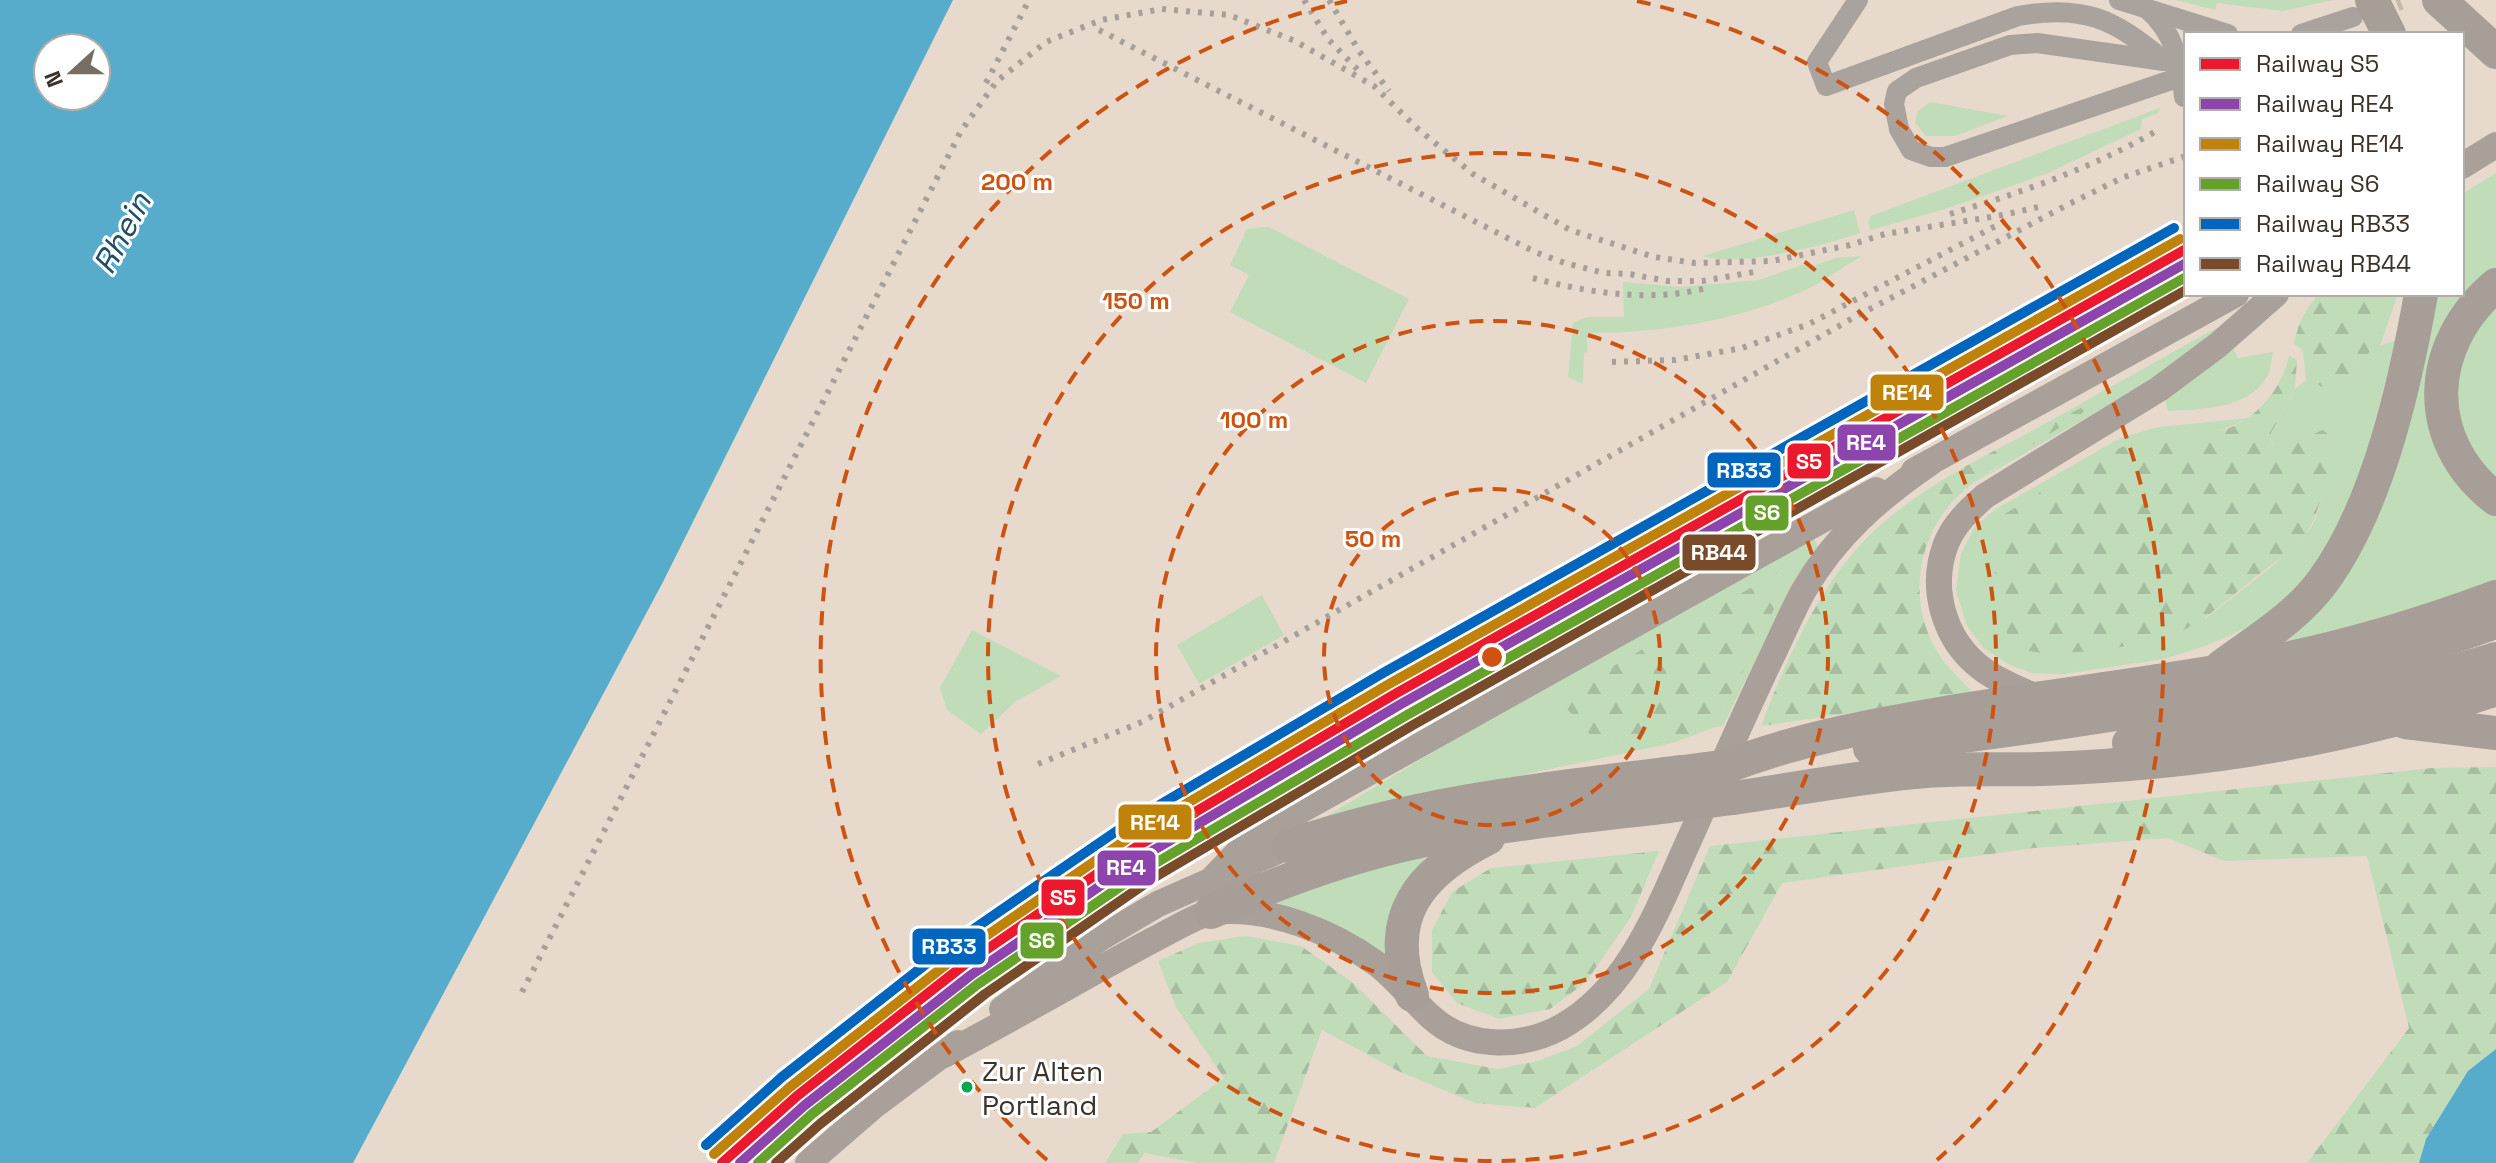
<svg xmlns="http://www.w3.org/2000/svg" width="2496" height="1163" font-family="'Space Grotesk',sans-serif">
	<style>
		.green { fill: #c0dcb9 }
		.forest { fill: url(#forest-firs) }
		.water { fill: #57accc; fill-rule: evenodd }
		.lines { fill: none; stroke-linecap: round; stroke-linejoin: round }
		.street-tunnel { stroke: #c5b8ac; stroke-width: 20; stroke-dasharray: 20 10; stroke-linecap: butt }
		.street { stroke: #a9a29d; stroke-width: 20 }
		.secondary { stroke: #a9a09a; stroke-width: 26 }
		.highway { stroke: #a79e97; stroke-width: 34 }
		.rail { stroke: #a69f9a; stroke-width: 6; stroke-dasharray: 4 8; stroke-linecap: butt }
		.highway-bridge { stroke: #a79e97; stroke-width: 34 }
		.rail-1-casing { stroke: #fff; stroke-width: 16 }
		.rail-2-casing { stroke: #fff; stroke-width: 16 }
		.rail-3-casing { stroke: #fff; stroke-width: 16 }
		.rail-4-casing { stroke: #fff; stroke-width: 16 }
		.rail-5-casing { stroke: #fff; stroke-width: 16 }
		.rail-6-casing { stroke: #fff; stroke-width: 16 }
		.rail-1 { stroke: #ec192e; stroke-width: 10 }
		.rail-2 { stroke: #8e44ad; stroke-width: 10 }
		.rail-3 { stroke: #bf830c; stroke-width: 10 }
		.rail-4 { stroke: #65a22b; stroke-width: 10 }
		.rail-5 { stroke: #0065bd; stroke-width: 10 }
		.rail-6 { stroke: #7a4b2a; stroke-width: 10 }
		.ring { fill: none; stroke: #ce5310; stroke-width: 4; stroke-dasharray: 14 10 }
		.bus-dot { fill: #00a651; stroke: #fff; stroke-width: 3 }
		.labels { text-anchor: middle; stroke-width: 6; stroke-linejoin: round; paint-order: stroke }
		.bus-label { font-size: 28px; fill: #3b3229; stroke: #fff; text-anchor: start }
		.water-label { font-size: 32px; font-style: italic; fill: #204e64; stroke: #fff }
		.centre { fill: #ce5310; stroke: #fff; stroke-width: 4 }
		.ring-label { font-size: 24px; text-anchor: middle; font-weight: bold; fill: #ce5310; stroke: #fff; stroke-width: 6; stroke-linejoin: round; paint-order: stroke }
		.line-badge { stroke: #fff; stroke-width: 3 }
		.badge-label { font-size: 22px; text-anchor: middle; font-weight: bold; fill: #fff }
	</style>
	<defs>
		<pattern id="forest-firs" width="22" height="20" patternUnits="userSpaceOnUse" patternTransform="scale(2)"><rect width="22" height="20" fill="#c0dcb9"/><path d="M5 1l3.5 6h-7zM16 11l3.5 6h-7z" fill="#a6bd9f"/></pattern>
	</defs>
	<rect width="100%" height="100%" fill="#e7dacd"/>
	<!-- green -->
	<g class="green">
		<path d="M2176,0H2333L2283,11L2217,3L2215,10Z"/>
		<path d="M1930,102L2008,116L1955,136H1926L1915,123L1918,111Z"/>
		<path d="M2160,108L2158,113L2142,119L2141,129L2048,173L1945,209L1871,230L1868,222L1871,216Z"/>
		<path d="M2496,173V271L2433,372L2496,513V582L2391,617L2285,642C2362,584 2385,503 2407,414C2417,374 2427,334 2437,294H2462V194Z"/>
		<path d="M1854,210L1860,233C1824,245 1740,268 1703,256Z"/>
		<path d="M1269,227L1409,299L1366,383L1230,312L1249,275L1230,265L1247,229Z"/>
		<path d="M1862,256C1844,266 1827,279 1809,288C1743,320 1663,333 1591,333L1587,336V352L1584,353L1583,384L1568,377L1573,323L1587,317H1624L1623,282L1680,287L1759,280L1802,265L1814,266L1835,258Z"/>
		<path d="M2385,294H2398L2380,346L2396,340L2371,439L2342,525L2297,590L2269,614L2242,630L2205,646L2164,659L2064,674L2032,673L2008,664L1983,648L1966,624L1956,590L1961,554L1975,526L1996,509L2122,437L2159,427L2249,418L2215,433L2123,447L2205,619C2230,598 2306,546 2316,518C2326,491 2322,458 2322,430L2295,445L2274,448L2270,435L2295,389L2306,380L2336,392C2360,368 2392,329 2385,294Z"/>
		<path d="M2496,300V484L2458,430L2453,371Z"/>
		<path d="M2216,328L2219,331L2152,380L1972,484L2109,395L1971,465Z"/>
		<path d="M2234,349L2238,358L2273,352C2271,360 2271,371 2267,377C2247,410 2201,409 2168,411L2165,400Z"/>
		<path d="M1813,537L1818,546L1790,589L1723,726L1715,727L1797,562L1598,743H1673L1428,795L1330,821L1327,816L1478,725Z"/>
		<path d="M1262,595L1284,635L1199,684L1177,645Z"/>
		<path d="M972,630L1061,676L1015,702L981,734L947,710L940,688Z"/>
		<path d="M1425,856L1389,961L1274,907V901L1361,871Z"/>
	</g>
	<!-- forest -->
	<g class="forest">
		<path d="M2319,294H2385C2393,331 2359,366 2337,393L2306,380L2303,350L2294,344C2298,323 2305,309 2319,294Z"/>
		<path d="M2289,356L2297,360L2295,389L2270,435L2273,447L2295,444L2322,430C2343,440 2335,458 2328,476C2319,502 2318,521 2299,542C2287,555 2270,565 2257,576C2230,597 2205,622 2173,635C2148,645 2038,662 2018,647C2006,639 2003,623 2001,610C1995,579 1989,544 2003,515C2041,493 2080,464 2120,448C2148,436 2182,438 2211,433C2250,427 2281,393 2289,356Z"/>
		<path d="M2118,390C2085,411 2053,432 2020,453C1999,466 1977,478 1959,495C1914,538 1906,608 1942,659C1950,670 1961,680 1971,691L1969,696L1761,726C1784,665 1817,591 1861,544C1924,476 2037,431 2118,390Z"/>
		<path d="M1798,561L1715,727L1673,743H1598L1557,698Z"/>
		<path d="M2496,767V1049L2468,1071L2426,1139L2419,1163H2307L2409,1028L2367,856L2224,861L2168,838L2034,848L1782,883L1727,982L1535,1108L1475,1103L1398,1071L1322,1030L1274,1163H1197L1144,1153L1138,1163H1105L1123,1134L1151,1132L1224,1078L1176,1007L1158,961L1199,943L1245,936L1301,946L1352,982L1427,1056L1497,1069L1538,1061L1577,1046L1649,989L1710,846L2432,768Z"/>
		<path d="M1659,851L1631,917L1586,982L1550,1009L1499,1019L1457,1003L1432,972V930L1452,892L1491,868Z"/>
	</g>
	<!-- water -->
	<g class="water">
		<path d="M0,0H953L664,580L353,1163H0ZM48,48H96V96H48Z"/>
		<path d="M2496,1049V1163H2419L2426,1139L2468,1071Z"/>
	</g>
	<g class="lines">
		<!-- street-tunnel -->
		<path class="street-tunnel" d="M2368,12L2400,0"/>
		<!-- street -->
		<g class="street">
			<path d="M1858,0L1817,62L1826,86L2018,16C2083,4 2116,19 2164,61"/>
			<path d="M2119,0L2228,34"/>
			<path d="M2147,9C2174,32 2181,63 2184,97"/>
			<path d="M2301,34L2353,17"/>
			<path d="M2186,55L2164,61L2037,43L2010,45L1916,78L1897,91L1894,104L1899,129L1911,150L1931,157H1945L2186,75"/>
		</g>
		<!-- secondary -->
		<g class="secondary">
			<path d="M2462,166L2496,145"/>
			<path d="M1914,471L2236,294"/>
			<path d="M2036,697C2018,688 1997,681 1981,668C1944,640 1929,588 1946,544C1954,524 1969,510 1985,496L2159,389L2218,345L2276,294"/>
			<path d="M1214,877L1239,851L1273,826L1876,490"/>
			<path d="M1002,1009L1102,937L1158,904L1289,846L1300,833"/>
			<path d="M944,1055C1014,1018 1082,978 1151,941C1168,933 1197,914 1214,912C1270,906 1333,932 1377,964C1398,980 1412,1000 1431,1017C1466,1049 1520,1049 1561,1027C1633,987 1661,900 1694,829C1720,770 1746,710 1774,652C1784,631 1793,610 1804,590C1836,535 1879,498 1930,463"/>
			<path d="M808,1163L875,1105L958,1043"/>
		</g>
		<!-- highway -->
		<g class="highway">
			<path d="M2439,0L2496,52"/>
			<path d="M2496,285C2425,345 2421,441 2496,499"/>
			<path d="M2221,667C2256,641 2297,617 2323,581C2378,506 2405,385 2421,294"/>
			<path d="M2405,722L2496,733"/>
			<path d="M2129,743C2253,721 2375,696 2496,659"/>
			<path d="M1870,748C2080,721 2292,695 2492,623"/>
			<path d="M1728,766C1793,741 1859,728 1928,716C2031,698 2136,686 2239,668C2326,653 2413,628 2496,597"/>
			<path d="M1733,798C1797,789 1862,776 1926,771C1965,768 2003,770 2042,769C2195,764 2351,739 2496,689"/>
			<path d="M1289,846C1416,802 1550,788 1683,772"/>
			<path d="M1211,912C1278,882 1348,856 1420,841C1502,824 1586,816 1669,806"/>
			<path d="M1412,995C1382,917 1420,872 1488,838"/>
		</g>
		<!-- rail -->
		<g class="rail">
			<path d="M1304,0L1328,39L1360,72"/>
			<path d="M1329,0L1359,51L1389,91"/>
			<path d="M1099,30L1535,252L1565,263L1604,273L1629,274L1668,281H1702L1754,272"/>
			<path d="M986,83L1029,0"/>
			<path d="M1950,214C2022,192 2093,168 2158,130"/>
			<path d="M1533,278C1588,293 1655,303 1710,287"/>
			<path d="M1612,362L1675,360L1742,348L1809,324L2009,219"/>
			<path d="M1038,764L1142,722L1853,318L2069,204L2124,177L2186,156"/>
			<path d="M522,992L961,131L997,81L1046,42L1101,20L1162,9L1229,15L1295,41L1374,86L1418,129L1473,174L1570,230L1654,257L1695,263L1772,261L1850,245L1885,234L2003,215L2043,206"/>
			<path d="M787,1075L877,1011"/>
		</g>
		<!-- highway-bridge -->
		<g class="highway-bridge">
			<path d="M2372,0L2389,34"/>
			<path d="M1683,772L1728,766"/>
			<path d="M1669,806L1733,798"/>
		</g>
		<!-- rail-1 casing -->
		<g class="rail-1-casing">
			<path id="rail-1" d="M722,1163L797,1096L964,965L1136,847L1395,694L2186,249"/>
		</g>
		<!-- rail-2 casing -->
		<g class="rail-2-casing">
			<path id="rail-2" d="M740,1163L805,1105L971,975L1142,857L1401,704L2186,263"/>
		</g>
		<!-- rail-3 casing -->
		<g class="rail-3-casing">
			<path id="rail-3" d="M714,1154L790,1087L957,956L1130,837L1389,684L2180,239"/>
		</g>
		<!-- rail-4 casing -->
		<g class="rail-4-casing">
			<path id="rail-4" d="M758,1163L812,1114L978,984L1149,867L1407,715L2186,277"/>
		</g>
		<!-- rail-5 casing -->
		<g class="rail-5-casing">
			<path id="rail-5" d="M706,1145L782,1077L949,946L1124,826L1383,673L2174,228"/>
		</g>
		<!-- rail-6 casing -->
		<g class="rail-6-casing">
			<path id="rail-6" d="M776,1163L820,1124L985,994L1155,877L1413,725L2186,290"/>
		</g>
		<!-- rail-1 -->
		<use href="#rail-1" class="rail-1"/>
		<!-- rail-2 -->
		<use href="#rail-2" class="rail-2"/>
		<!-- rail-3 -->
		<use href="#rail-3" class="rail-3"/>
		<!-- rail-4 -->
		<use href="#rail-4" class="rail-4"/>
		<!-- rail-5 -->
		<use href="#rail-5" class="rail-5"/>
		<!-- rail-6 -->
		<use href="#rail-6" class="rail-6"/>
	</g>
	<!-- distance rings -->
	<g class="ring">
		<circle cx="1492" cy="657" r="168"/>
		<circle cx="1492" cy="657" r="336"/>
		<circle cx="1492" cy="657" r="504"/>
		<path d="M1047 1160A672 672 0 0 1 1347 1M1637 1A672 672 0 0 1 1937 1160"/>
	</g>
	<!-- markers -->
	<circle class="bus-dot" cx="967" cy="1087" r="7"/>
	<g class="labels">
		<!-- bus labels -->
		<g class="bus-label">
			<text x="982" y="1081">Zur Alten<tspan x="982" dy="34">Portland</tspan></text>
		</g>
		<!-- water labels -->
		<g class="water-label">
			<text transform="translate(122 233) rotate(-62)" y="11">Rhein</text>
		</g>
	</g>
	<circle cx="1492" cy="657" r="12" class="centre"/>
	<g class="ring-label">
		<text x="1017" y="190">200 m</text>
		<text x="1136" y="309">150 m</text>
		<text x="1254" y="428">100 m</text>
		<text x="1373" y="547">50 m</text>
	</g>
	<g class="line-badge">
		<rect x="1869" y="373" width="76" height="39" rx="8" fill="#bf830c"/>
		<rect x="1836" y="423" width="61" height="39" rx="8" fill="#8e44ad"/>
		<rect x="1786" y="442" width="46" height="38" rx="8" fill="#ec192e"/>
		<rect x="1706" y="451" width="76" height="38" rx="8" fill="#0065bd"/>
		<rect x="1744" y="494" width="46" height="38" rx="8" fill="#65a22b"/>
		<rect x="1681" y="533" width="76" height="39" rx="8" fill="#7a4b2a"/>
		<rect x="1117" y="803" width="76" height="38" rx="8" fill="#bf830c"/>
		<rect x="1096" y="849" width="61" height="38" rx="8" fill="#8e44ad"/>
		<rect x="1040" y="878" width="46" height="39" rx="8" fill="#ec192e"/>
		<rect x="1019" y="921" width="46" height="39" rx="8" fill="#65a22b"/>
		<rect x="911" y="927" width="76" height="39" rx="8" fill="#0065bd"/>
	</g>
	<g class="badge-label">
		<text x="1907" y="400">RE14</text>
		<text x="1866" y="450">RE4</text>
		<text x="1809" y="469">S5</text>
		<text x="1744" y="478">RB33</text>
		<text x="1767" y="520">S6</text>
		<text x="1719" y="560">RB44</text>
		<text x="1155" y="830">RE14</text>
		<text x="1126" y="875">RE4</text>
		<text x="1063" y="905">S5</text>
		<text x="1042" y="948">S6</text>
		<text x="949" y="954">RB33</text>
	</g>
	<!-- legend -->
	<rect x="2184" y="32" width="280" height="264" fill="#ffffff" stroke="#b1ada9" stroke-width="2"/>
	<rect x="2200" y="58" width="40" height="12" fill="#ec192e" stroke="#b1ada9" stroke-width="2"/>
	<text x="2256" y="72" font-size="24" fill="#3b3229">Railway S5</text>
	<rect x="2200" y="98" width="40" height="12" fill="#8e44ad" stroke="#b1ada9" stroke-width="2"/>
	<text x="2256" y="112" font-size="24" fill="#3b3229">Railway RE4</text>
	<rect x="2200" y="138" width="40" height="12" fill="#bf830c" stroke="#b1ada9" stroke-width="2"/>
	<text x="2256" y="152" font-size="24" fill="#3b3229">Railway RE14</text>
	<rect x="2200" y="178" width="40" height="12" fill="#65a22b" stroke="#b1ada9" stroke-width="2"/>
	<text x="2256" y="192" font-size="24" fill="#3b3229">Railway S6</text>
	<rect x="2200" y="218" width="40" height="12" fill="#0065bd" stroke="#b1ada9" stroke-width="2"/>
	<text x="2256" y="232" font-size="24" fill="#3b3229">Railway RB33</text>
	<rect x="2200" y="258" width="40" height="12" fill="#7a4b2a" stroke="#b1ada9" stroke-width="2"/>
	<text x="2256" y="272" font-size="24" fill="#3b3229">Railway RB44</text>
	<!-- north arrow -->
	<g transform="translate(72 72) rotate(249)"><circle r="38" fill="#ffffff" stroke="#b1ada9" stroke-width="2"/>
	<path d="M0-6L14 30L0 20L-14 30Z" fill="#776d62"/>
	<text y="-12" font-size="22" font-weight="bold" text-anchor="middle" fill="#3b3229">N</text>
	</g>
</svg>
